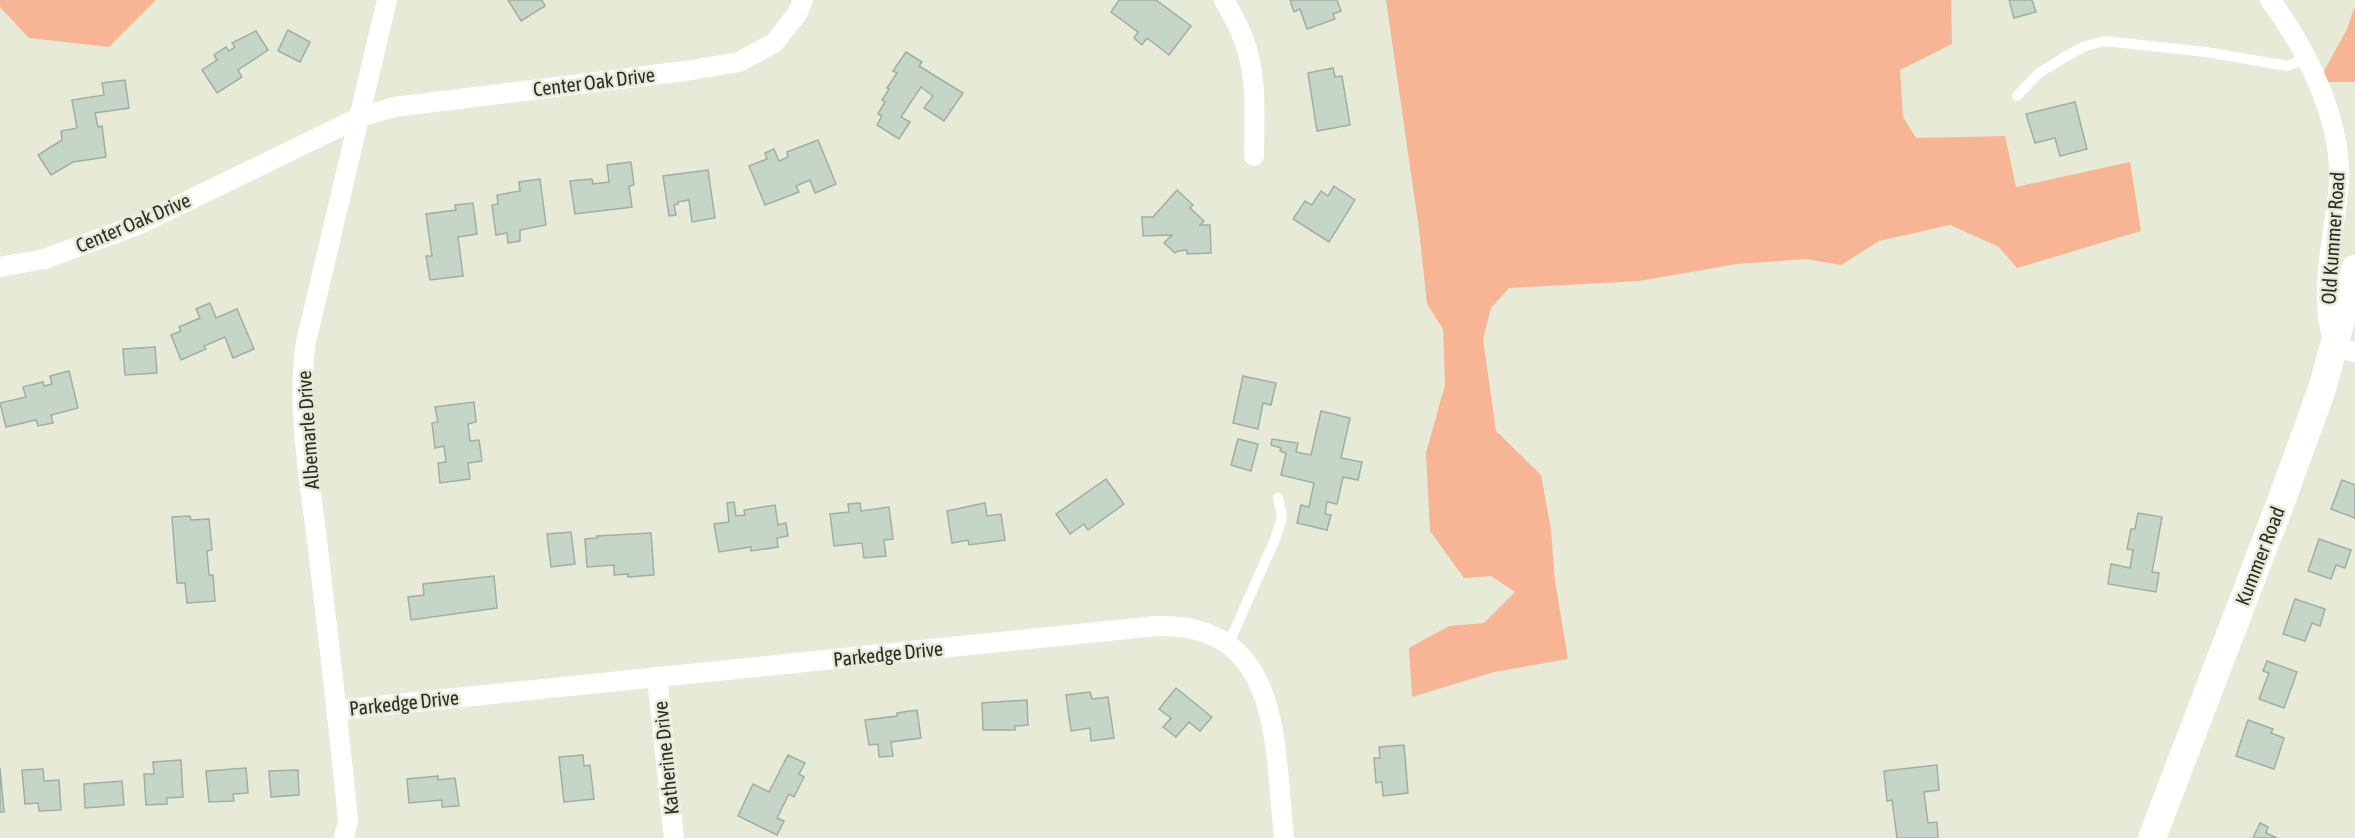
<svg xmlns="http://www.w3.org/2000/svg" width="2355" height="838" font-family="'Asap Condensed',sans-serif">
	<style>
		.green { fill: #f7b596 }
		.building { fill: #c5d6c8; stroke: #9fafa2; stroke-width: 1.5 }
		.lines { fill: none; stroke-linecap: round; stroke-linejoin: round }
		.lane { stroke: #fff; stroke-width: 10 }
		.street { stroke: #fff; stroke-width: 20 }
		.secondary { stroke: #fff; stroke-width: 28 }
		.labels { text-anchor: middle; stroke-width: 5; stroke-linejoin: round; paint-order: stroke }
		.street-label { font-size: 20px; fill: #2c2d26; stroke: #e6ead6 }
	</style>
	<rect width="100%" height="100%" fill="#e6ead6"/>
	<!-- green -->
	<g class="green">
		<path d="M0,0H156L109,47L29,38L0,7Z"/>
		<path d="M1386,0H1951L1952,44L1900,70L1903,117L1916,138L2005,136L2016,187L2130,162L2141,231L2017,268L1999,247L1950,225L1879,241L1841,265L1806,259L1737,264L1639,281L1509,288L1491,308L1483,339L1496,431L1541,475L1551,530L1555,581L1568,659L1494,672L1412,697L1409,648L1449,626L1484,623L1515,592L1491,576L1464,578L1430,531L1426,453L1445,385L1443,329L1427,304L1419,229Z"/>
		<path d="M2355,6V82H2318L2347,29Z"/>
	</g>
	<!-- building -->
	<g class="building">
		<path d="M508,0H542L545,6L521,21Z"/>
		<path d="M1119,0H1156L1191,26L1169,55L1147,38L1142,45L1134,38L1138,32L1111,12Z"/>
		<path d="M1290,0H1337L1341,11L1333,14L1335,19L1307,29L1300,9L1294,12Z"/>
		<path d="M2009,0H2032L2036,12L2014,18Z"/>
		<path d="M288,30L310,42L300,62L278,51Z"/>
		<path d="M256,31L268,50L238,70L242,77L217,93L202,70L217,60L214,55L226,47L229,51L235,47L232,43Z"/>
		<path d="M906,52L922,62L919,66L963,93L944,121L924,108L933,96L921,87L901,117L910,122L899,139L877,125L882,116L878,114L885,102L882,100L889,89L887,88L897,73L893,71Z"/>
		<path d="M1333,68L1335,77L1342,76L1350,125L1317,131L1308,73Z"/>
		<path d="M125,80L129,108L95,113L98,127L102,126L106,157L73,162L51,175L38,155L62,140L61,131L77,128L72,100L104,95L102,83Z"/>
		<path d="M2075,102L2087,149L2060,156L2055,138L2035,143L2026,114Z"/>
		<path d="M818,140L836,184L815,193L810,180L796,186L799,192L765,205L749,166L767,159L765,153L774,149L779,161L788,157L787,152Z"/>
		<path d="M631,162L634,185L629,186L632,207L575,214L570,181L592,179L593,184L609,182L607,165Z"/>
		<path d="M708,170L715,218L692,222L689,200L678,202V204L674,205L676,215L669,216L663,176Z"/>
		<path d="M540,179L546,225L520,230V241L508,243L507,233L496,235L492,205L498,204L497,195L520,191L519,182Z"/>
		<path d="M1334,186L1355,200L1329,242L1293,219L1305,201L1312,205L1321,191L1328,196Z"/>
		<path d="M1177,190L1193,205L1190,208L1204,221L1200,225H1210L1211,253L1187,254V250L1178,251L1175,253L1164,243L1172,235L1143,236L1142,217H1153Z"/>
		<path d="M473,203L477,234L458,237L463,276L430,280L426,256H432L426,214L456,210L455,205Z"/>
		<path d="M210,303L216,318L237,309L254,349L233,358L225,337L204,346L206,349L181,360L171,335L181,331L179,327L200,318L196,309Z"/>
		<path d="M155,347L157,373L125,375L123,349Z"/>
		<path d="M69,371L78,408L51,415L53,423L38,426L36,420L6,427L0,403L26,397L23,387L43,382L44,386L52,384L50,376Z"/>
		<path d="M1243,376L1276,383L1271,405L1263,403L1258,429L1233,423Z"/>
		<path d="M474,402L476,422L468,424L470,441L479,440L482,461L468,463L470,479L440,483L438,463L446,462L444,446L435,448L432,423L438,422L435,407Z"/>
		<path d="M1321,411L1350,418L1341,458L1362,462L1358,480L1343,477L1337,504L1327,502L1325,514L1331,515L1327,530L1297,523L1301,505L1309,507L1314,483L1281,475L1286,453L1280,451L1281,448L1271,445L1272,439L1298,443L1296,452L1311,455Z"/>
		<path d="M1238,439L1258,444L1251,471L1231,465Z"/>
		<path d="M1106,479L1124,504L1088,530L1084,524L1070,534L1056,514Z"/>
		<path d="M2342,480L2355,485V518L2331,509Z"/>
		<path d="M734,502L736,516L745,515L744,510L775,505L778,525L786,523L788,536L777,538L778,547L751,551V547L719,552L714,524L729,522L727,503Z"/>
		<path d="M860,503L861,511L889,507L893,539L884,540L886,556L864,558L862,543L834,546L830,514L849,512L848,504Z"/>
		<path d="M985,503L987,516L1001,514L1005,540L969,545L968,540L952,543L947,511Z"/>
		<path d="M2138,513L2162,517L2152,572L2159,573L2156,592L2108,584L2111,564L2130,568L2133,550L2127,549L2131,529H2135Z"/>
		<path d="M190,516L191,520L209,519L212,550L207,551L209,575H213L215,601L187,603L185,583H177L172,517Z"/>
		<path d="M571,532L575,564L551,567L547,534Z"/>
		<path d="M651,533L654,575L628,577V574L614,575V565L587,567L585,539L597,538V536Z"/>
		<path d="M2319,539L2351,550L2345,568L2336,565L2331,579L2308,571Z"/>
		<path d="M494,576L497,608L411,620L408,597L424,595L423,584Z"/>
		<path d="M2295,599L2325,609L2320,626L2312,623L2305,641L2283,634Z"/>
		<path d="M2267,661L2297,672L2284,708L2259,699L2269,673L2263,671Z"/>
		<path d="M1176,688L1212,717L1200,731L1189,722L1176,737L1163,727L1171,718L1159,709Z"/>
		<path d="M1090,692L1092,699L1108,697L1114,738L1091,741L1090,728L1071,731L1066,695Z"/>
		<path d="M1027,700L1028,725L1015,726V730H983L982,703Z"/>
		<path d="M917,710L921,738L891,742L893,756L879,757L878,744L869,745L865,720L897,716V713Z"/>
		<path d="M2248,720L2273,729L2271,733L2284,738L2274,769L2236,756Z"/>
		<path d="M1404,745L1408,793L1383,796L1382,782L1376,783L1374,758H1380L1379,747Z"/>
		<path d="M583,755L584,766L590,765L594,799L564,802L559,757Z"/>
		<path d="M788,755L805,763L799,774L804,777L794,797L789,794L777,818L784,821L777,835L738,816L753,784L769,792Z"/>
		<path d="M181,760L183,797L167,798V804L146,805L144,774H154L153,762Z"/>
		<path d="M1937,765L1939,790L1924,792L1928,823L1937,822L1938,838H1897L1892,800L1887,801L1884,771Z"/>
		<path d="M0,768L4,812H0Z"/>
		<path d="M246,768L248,793L233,794L234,801L209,802L206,771Z"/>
		<path d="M43,769L44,781L59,780L61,810L39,811L38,803L25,804L22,770Z"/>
		<path d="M298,770L299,795L271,797L269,771Z"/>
		<path d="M438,776V780L455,778L459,806L442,807V800L409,803L407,779Z"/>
		<path d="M122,781L124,805L85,808L84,784Z"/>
		<path d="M2260,823L2268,827L2266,833L2277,838H2253Z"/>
	</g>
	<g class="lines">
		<!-- lane -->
		<g class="lane">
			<path d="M2017,96L2039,73L2065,57L2085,46L2105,41L2206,52L2287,66L2307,58"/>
			<path d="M1228,645L1276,537L1282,517L1278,498"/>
		</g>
		<!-- street -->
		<g class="street">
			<path d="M1224,0C1231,12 1238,25 1243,38C1258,75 1254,117 1254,156"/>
			<path d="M2270,0C2306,48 2342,120 2339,182C2336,226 2323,271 2328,315C2329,326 2332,336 2334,347L2355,352"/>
			<path d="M0,267L44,259L140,224L358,118L394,107L685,71L739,62L774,43L797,14L803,0"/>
			<path d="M657,677L674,838"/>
			<path d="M337,710L1156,626C1283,622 1274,746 1284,838"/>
			<path d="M344,838L348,821C339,727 328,634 317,541C309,475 296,407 306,342L387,0"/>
		</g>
		<!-- secondary -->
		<path class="secondary" d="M2152,838L2282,499L2322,389L2355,269"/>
	</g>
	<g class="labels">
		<!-- street labels -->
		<g class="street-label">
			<text transform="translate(594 82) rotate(-7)" y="7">Center Oak Drive</text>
			<text transform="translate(133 223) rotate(-23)" y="7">Center Oak Drive</text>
			<text transform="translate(2333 238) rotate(-86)" y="7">Old Kummer Road</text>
			<text transform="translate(308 430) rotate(-94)" y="7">Albemarle Drive</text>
			<text transform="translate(2260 556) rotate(-69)" y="7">Kummer Road</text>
			<text transform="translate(888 654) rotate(-6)" y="7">Parkedge Drive</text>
			<text transform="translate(404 703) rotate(-6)" y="7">Parkedge Drive</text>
			<text transform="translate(666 758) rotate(-96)" y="7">Katherine Drive</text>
		</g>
	</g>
</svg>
